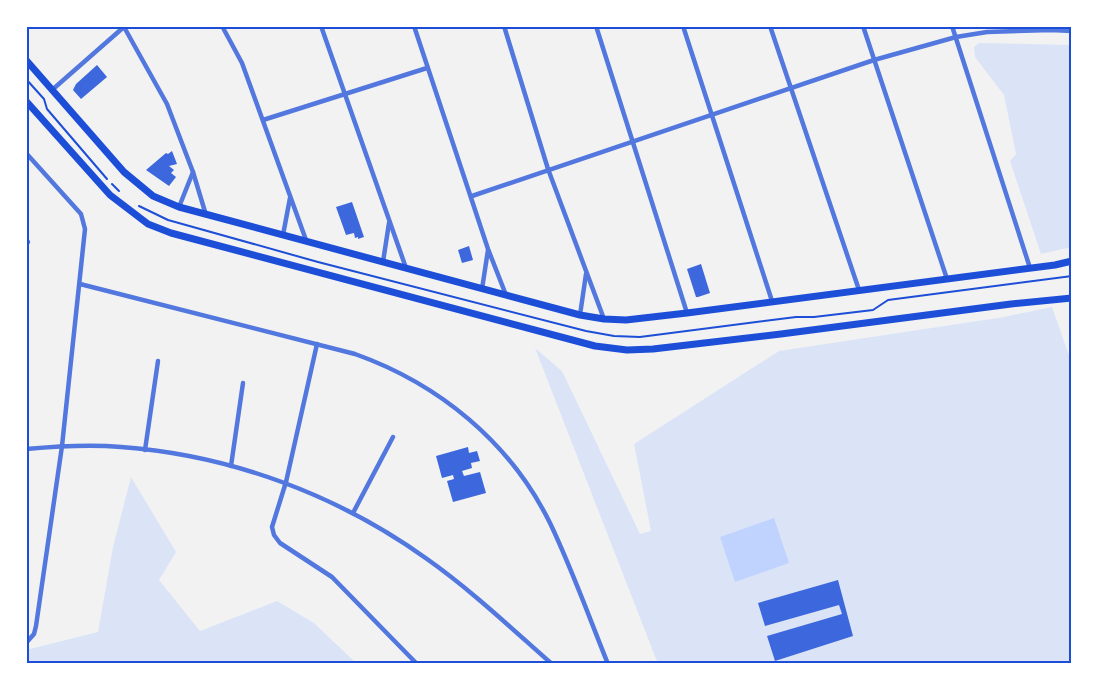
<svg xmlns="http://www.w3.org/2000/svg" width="1098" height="690" font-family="'Open Sans',sans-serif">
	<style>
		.green { fill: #dbe4f7 }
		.water { fill: #bfd3fe }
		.building { fill: #3d67dc }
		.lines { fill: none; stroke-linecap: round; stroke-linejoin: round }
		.path { stroke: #1d4ed8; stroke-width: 2 }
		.minor { stroke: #5277de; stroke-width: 4.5 }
		.primary { stroke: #1d4ed8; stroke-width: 7 }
		.neatline { fill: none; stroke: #1d4ed8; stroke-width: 2 }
	</style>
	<rect width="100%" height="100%" fill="#f2f2f2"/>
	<!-- green -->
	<g class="green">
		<path d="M979,43L1072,45V247L1041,254L1010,161L1016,154L1004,95L975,57L974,47Z"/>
		<path d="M1052,307L1072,364V664H658L535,348L562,371L640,534L651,531L634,444L779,351L1004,317Z"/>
		<path d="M131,477L176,552L159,580L200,631L277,601L314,623L357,664H26V650L98,632L113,547Z"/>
	</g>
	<!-- water -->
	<path class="water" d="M774,518L789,563L735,582L720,537Z"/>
	<!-- building -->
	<g class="building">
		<path d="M97,65L107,77L81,99L73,90L76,84Z"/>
		<path d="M172,151L177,164L169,166L174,170L171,173L176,177L169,186L146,170L166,153L168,154Z"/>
		<path d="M352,202L364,237L358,239V237L355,238L354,233L346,235L336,207Z"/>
		<path d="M469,246L473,260L462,263L458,250Z"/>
		<path d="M701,264L710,293L698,297H696L687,269Z"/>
		<path d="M468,447L469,453L477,451L480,461L471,463L472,468L462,471L464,476L480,472L486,493L453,502L447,481L454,479L453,475L442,478L436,456Z"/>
		<path d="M838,580L853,636L775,661L767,636L842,614L839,605L765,626L758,603Z"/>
	</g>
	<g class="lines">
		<!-- path -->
		<g class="path">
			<path d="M26,79L44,99L47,109L107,179"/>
			<path d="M112,184L119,191"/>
			<path d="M139,206L168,220L318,262L586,331L614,336L640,337L796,317H814L873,310L888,300L1072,276"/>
		</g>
		<!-- minor -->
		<g class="minor">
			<path d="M222,26L242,63L306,240"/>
			<path d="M321,26L406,268"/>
			<path d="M414,26L488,249L506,295"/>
			<path d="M504,26L548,169L604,319"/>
			<path d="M596,26L687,313"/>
			<path d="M683,26L772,301"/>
			<path d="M770,26L859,290"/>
			<path d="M863,26L947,279"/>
			<path d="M952,26L1030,268"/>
			<path d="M124,27L167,104L193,172L206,215"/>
			<path d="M52,90L125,26"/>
			<path d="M263,120L427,68"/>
			<path d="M26,153L81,214L85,229L62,446L36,626L34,634L26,643"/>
			<path d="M472,196L874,60L956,37L987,32L1051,30L1072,31"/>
			<path d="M179,207L193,172"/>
			<path d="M283,235L290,198"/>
			<path d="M26,242H28"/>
			<path d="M383,262L389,223"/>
			<path d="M80,284L355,354C439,384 510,442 550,523C572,569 589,617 608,664"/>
			<path d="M482,289L488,250"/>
			<path d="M580,315L586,274"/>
			<path d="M317,344L286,482L272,527L274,535L280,543L332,577L417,664"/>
			<path d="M26,449C58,446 89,444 121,447C231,455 338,495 427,559C471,590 511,628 552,664"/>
			<path d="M145,450L158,361"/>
			<path d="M231,466L243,383"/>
			<path d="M353,513L393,437"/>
		</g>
		<!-- primary -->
		<g class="primary">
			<path d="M26,60L124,172L153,196L179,207L580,315L604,319L626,320L687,313L1055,265L1072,261"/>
			<path d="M26,101L110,195L148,224L171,233L595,346L627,350L653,349L781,334L1011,304L1072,298"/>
		</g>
	</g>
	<!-- border -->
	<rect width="1098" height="690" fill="none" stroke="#ffffff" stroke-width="55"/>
	<rect x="28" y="28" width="1042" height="634" class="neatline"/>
</svg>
